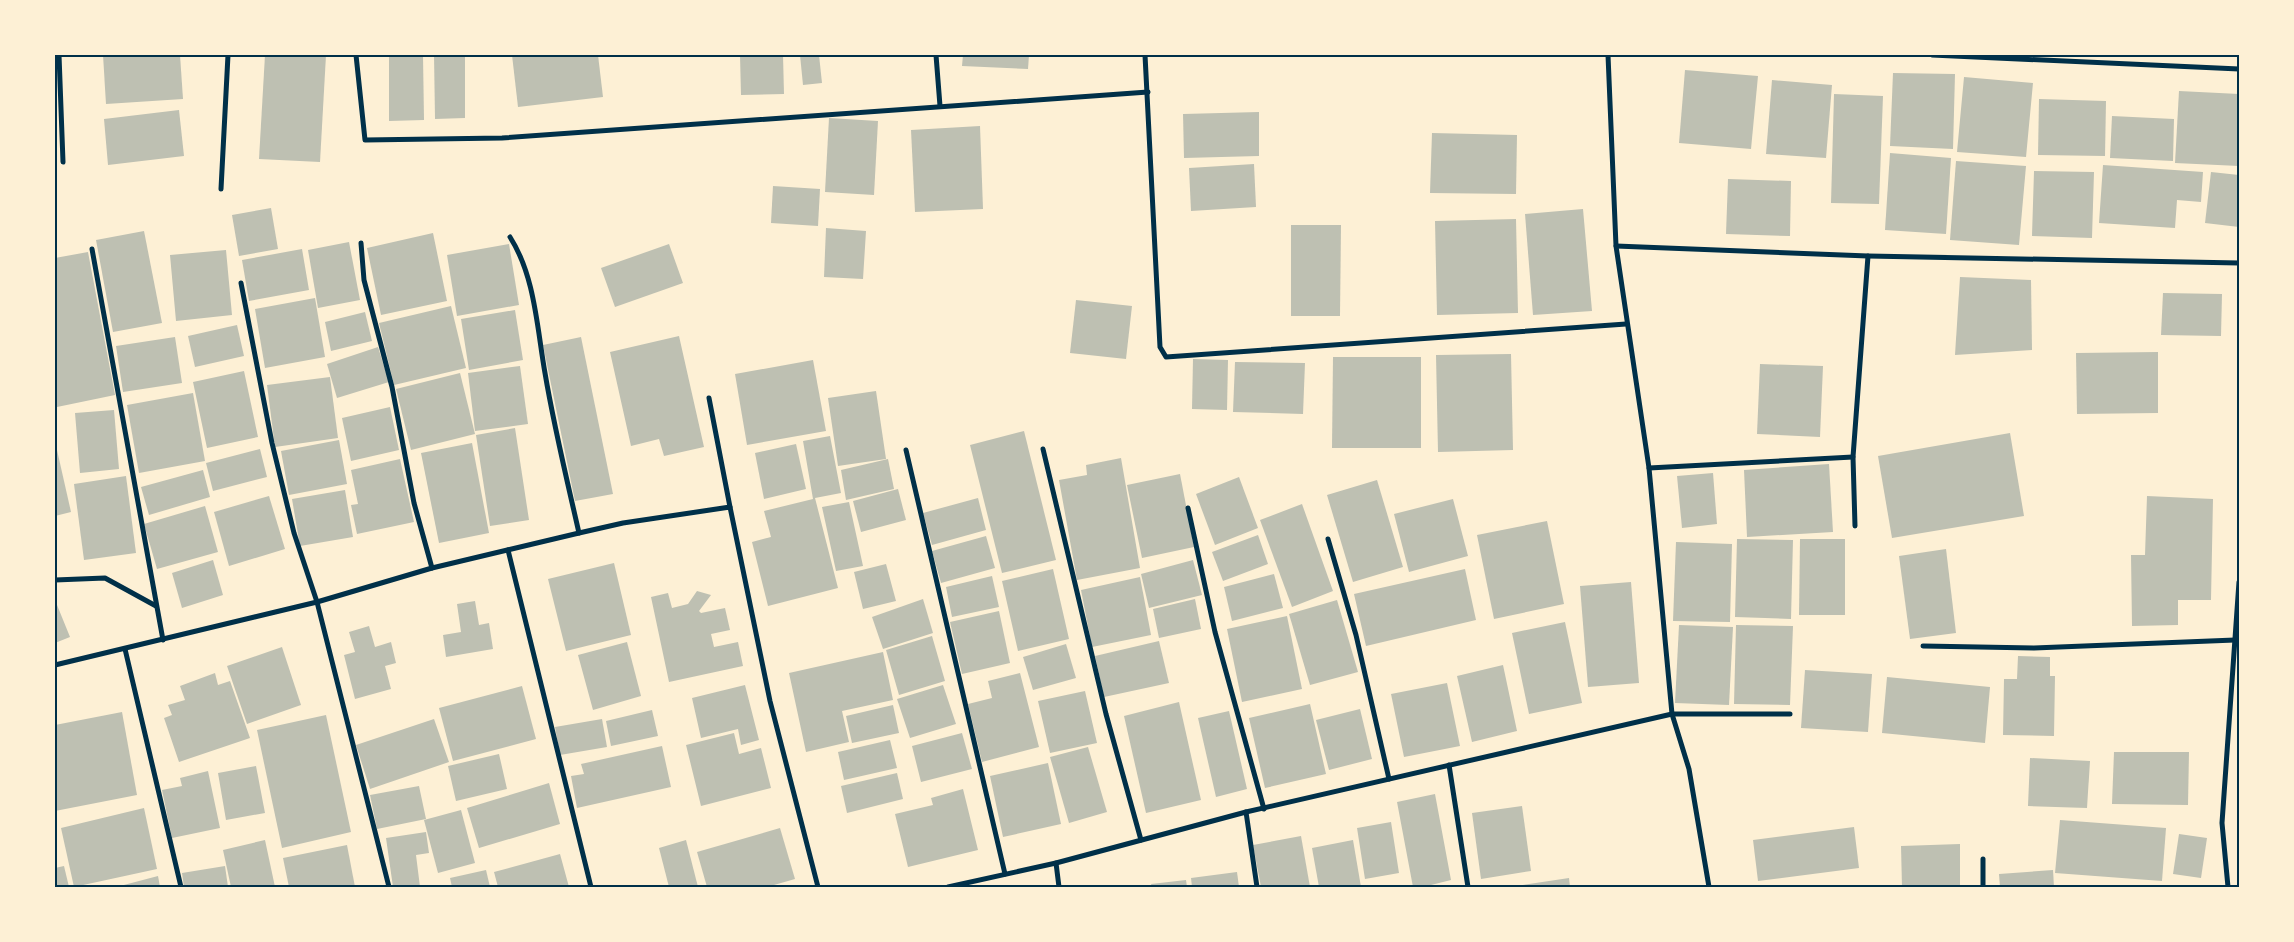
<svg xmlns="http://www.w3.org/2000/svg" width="2294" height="942" font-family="'Work Sans',sans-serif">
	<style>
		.building { fill: #bec0b2 }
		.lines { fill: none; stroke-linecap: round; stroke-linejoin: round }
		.minor { stroke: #003049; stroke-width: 5 }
		.neatline { fill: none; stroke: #003049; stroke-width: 2 }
	</style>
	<rect width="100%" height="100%" fill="#fdf0d5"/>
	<!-- building -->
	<g class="building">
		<path d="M103,55H180L183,99L106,104Z"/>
		<path d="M265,55H326L320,162L259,159Z"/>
		<path d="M389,55H423L424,120L389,121Z"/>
		<path d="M434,55H465V118L435,119Z"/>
		<path d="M512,55H598L603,97L518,107Z"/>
		<path d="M740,55H783L784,94L741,95Z"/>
		<path d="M800,55H819L822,83L803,85Z"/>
		<path d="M963,55H1029L1028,69L962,66Z"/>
		<path d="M1685,70L1758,76L1751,149L1679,143Z"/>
		<path d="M1893,73L1955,74L1953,149L1890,146Z"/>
		<path d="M1964,77L2033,83L2026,157L1957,152Z"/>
		<path d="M1772,80L1832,85L1826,158L1766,154Z"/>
		<path d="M2179,91L2239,94V166L2175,163Z"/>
		<path d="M1834,94L1883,96L1879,204L1831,203Z"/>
		<path d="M2039,99L2106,101L2105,156L2038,155Z"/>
		<path d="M179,110L184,156L108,165L104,119Z"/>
		<path d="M1259,112V156L1184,158L1183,114Z"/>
		<path d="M2112,116L2174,119L2173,161L2110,158Z"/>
		<path d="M829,118L878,121L874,195L825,192Z"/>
		<path d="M980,126L983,209L915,212L911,130Z"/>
		<path d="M1432,133L1517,135L1516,194L1430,193Z"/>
		<path d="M1890,153L1951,158L1946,234L1885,230Z"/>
		<path d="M1956,161L2026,166L2019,245L1950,240Z"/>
		<path d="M1254,164L1256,207L1191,211L1189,168Z"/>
		<path d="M2103,165L2203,172L2201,202L2177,200L2175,228L2099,223Z"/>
		<path d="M2034,171L2094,172L2092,238L2032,236Z"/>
		<path d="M2211,172L2239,175V227L2205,223Z"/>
		<path d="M1728,179L1791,181L1790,236L1726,234Z"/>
		<path d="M773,186L820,189L818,226L771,223Z"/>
		<path d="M271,208L278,249L239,256L232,215Z"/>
		<path d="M1583,209L1592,311L1533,315L1525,214Z"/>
		<path d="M1516,219L1518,313L1437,315L1435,221Z"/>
		<path d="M1291,225H1341L1340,316H1291Z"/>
		<path d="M826,228L866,231L863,279L824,277Z"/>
		<path d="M144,231L162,323L113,332L96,240Z"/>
		<path d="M433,233L447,301L381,315L367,248Z"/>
		<path d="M349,242L360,300L318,308L308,250Z"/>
		<path d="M509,244L519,305L457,316L447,255Z"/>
		<path d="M669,244L683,283L615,307L601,268Z"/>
		<path d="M302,249L309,290L249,301L242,260Z"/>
		<path d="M226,250L232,315L176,321L170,255Z"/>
		<path d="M88,252L115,395L57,407L55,395V258Z"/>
		<path d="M1960,277L2031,280L2032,350L1955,355Z"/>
		<path d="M2163,293L2222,294L2221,336L2161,335Z"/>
		<path d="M315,298L325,357L265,368L255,309Z"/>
		<path d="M1076,300L1132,306L1126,359L1070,353Z"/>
		<path d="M451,306L466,368L394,385L379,323Z"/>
		<path d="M515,310L523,360L469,370L461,319Z"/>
		<path d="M365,312L372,341L331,351L325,322Z"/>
		<path d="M237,325L244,356L195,367L188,336Z"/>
		<path d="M679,336L704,447L664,456L659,439L631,446L610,352Z"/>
		<path d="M175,337L182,383L123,392L116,346Z"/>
		<path d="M581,337L613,494L575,501L543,345Z"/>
		<path d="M378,347L389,382L337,398L327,364Z"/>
		<path d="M2158,352V413L2077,414L2076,353Z"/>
		<path d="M1511,354L1513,450L1438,452L1436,355Z"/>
		<path d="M1333,357H1421V448H1332Z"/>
		<path d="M1193,359L1228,360L1227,410L1192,409Z"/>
		<path d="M813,360L826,431L747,445L735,374Z"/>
		<path d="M1235,362L1305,363L1303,414L1233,412Z"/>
		<path d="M1760,364L1823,366L1820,437L1757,434Z"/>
		<path d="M520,366L528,424L475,431L468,373Z"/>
		<path d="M244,371L258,437L207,448L193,382Z"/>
		<path d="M460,373L475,434L411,450L396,389Z"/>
		<path d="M330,377L338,438L275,447L267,385Z"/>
		<path d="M876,391L886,459L838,466L828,398Z"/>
		<path d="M193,393L205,461L139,473L127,405Z"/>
		<path d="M390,407L399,450L351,461L342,418Z"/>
		<path d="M114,410L119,469L80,473L75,413Z"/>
		<path d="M515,428L529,520L490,526L476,435Z"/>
		<path d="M1024,431L1056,560L1002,573L970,445Z"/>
		<path d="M2010,433L2024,516L1892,538L1878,456Z"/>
		<path d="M830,436L841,493L815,498L838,588L768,606L752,542L771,537L764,511L813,499L803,441Z"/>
		<path d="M339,440L347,484L289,495L281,451Z"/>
		<path d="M472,443L489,533L439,543L421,453Z"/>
		<path d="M796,444L806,489L764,499L755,453Z"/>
		<path d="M260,449L267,477L213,491L206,463Z"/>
		<path d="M55,450H57L71,512L55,516Z"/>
		<path d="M1121,458L1140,568L1077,580L1059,480L1087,475L1086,465Z"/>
		<path d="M400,459L414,522L357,534L351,505L358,504L351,470Z"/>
		<path d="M888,459L894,489L846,500L841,470Z"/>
		<path d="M1829,464L1833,532L1747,537L1744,470Z"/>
		<path d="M203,470L210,497L149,515L141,487Z"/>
		<path d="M1713,473L1717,524L1682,528L1677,476Z"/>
		<path d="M1180,474L1194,547L1142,558L1127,485Z"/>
		<path d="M126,476L136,553L84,560L74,484Z"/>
		<path d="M1239,477L1258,528L1215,545L1196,494Z"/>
		<path d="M1377,480L1403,567L1353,582L1327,495Z"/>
		<path d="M898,489L906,520L861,532L853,501Z"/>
		<path d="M345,490L353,537L300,546L292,499Z"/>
		<path d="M269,496L285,549L229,566L214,512Z"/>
		<path d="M2147,496L2213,499L2211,600H2178V625L2132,626L2131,555H2145Z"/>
		<path d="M978,498L986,530L932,545L923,513Z"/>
		<path d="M1453,499L1468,556L1409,572L1394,514Z"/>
		<path d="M849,502L863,566L836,571L822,507Z"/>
		<path d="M1302,504L1333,591L1292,607L1260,520Z"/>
		<path d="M205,506L218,552L157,569L144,524Z"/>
		<path d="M1547,521L1564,604L1494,619L1477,535Z"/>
		<path d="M1258,535L1268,564L1223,581L1212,552Z"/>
		<path d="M986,536L995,568L941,583L932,551Z"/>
		<path d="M1737,539L1793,540L1791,619L1735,617Z"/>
		<path d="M1800,539H1845V615H1799Z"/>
		<path d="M1676,542L1732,544L1730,622L1673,621Z"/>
		<path d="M1946,549L1956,633L1910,639L1899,556Z"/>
		<path d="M213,560L223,595L182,608L172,573Z"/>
		<path d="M1193,560L1202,595L1149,608L1141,574Z"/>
		<path d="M614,563L631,635L566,651L548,579Z"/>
		<path d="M886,564L896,601L863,609L854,572Z"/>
		<path d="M1053,569L1069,639L1018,651L1002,581Z"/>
		<path d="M1465,569L1476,620L1366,646L1354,594Z"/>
		<path d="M1274,574L1283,608L1232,621L1224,587Z"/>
		<path d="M992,576L999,607L952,617L946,587Z"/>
		<path d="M1140,577L1151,635L1092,647L1081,590Z"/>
		<path d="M1631,582L1639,683L1588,687L1580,586Z"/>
		<path d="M697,591L711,595L699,611L701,613L725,608L730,630L711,634L714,647L738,642L743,666L669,682L651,597L668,593L672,608L688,604Z"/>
		<path d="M923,599L933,633L883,649L872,617Z"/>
		<path d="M1195,599L1201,629L1159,638L1153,609Z"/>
		<path d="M55,600L70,637L55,643Z"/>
		<path d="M1337,600L1358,672L1310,685L1289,614Z"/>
		<path d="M475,601L479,625L489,623L493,649L446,657L443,635L461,632L457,604Z"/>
		<path d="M999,611L1010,663L962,674L950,622Z"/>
		<path d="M1287,616L1302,689L1242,702L1227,629Z"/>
		<path d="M1565,622L1582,703L1529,714L1512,633Z"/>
		<path d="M1679,625L1733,627L1729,705L1675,703Z"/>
		<path d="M1736,625L1793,626L1790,705L1734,704Z"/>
		<path d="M369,626L375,647L391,642L396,663L385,666L391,689L355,699L344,655L355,652L349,632Z"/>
		<path d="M932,636L945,681L899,695L886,650Z"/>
		<path d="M1159,641L1169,683L1104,697L1095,656Z"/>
		<path d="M627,642L641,696L593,710L578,655Z"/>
		<path d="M1066,644L1076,678L1033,690L1023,657Z"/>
		<path d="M282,647L301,705L247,724L227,666Z"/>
		<path d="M883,652L893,700L842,711L849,742L806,752L789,673Z"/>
		<path d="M2018,656L2050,657V676H2055L2054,736L2003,735L2004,679H2017Z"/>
		<path d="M1503,665L1517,731L1472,742L1457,676Z"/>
		<path d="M1805,670L1872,674L1868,732L1801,728Z"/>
		<path d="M215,673L218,685L230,681L250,738L179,762L164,718L172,715L168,705L185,700L180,686Z"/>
		<path d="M1020,673L1039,747L982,762L968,704L992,698L988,681Z"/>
		<path d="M1887,677L1990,687L1985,743L1882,733Z"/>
		<path d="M1447,683L1460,746L1404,757L1391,694Z"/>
		<path d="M745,685L759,740L741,745L738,729L701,738L692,698Z"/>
		<path d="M943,685L956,724L910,738L897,699Z"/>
		<path d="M522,686L536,739L453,761L439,708Z"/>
		<path d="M1085,691L1097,743L1050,753L1038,701Z"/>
		<path d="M1179,702L1201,800L1146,813L1124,716Z"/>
		<path d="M1310,704L1326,774L1265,788L1249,718Z"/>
		<path d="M893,705L899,733L852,743L846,716Z"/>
		<path d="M1360,709L1372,759L1329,770L1316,720Z"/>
		<path d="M652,710L658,736L611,746L606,721Z"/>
		<path d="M1229,711L1247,789L1216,797L1198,718Z"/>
		<path d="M122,712L137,795L55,811V725Z"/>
		<path d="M326,715L351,832L282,848L257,730Z"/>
		<path d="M434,719L449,762L370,789L356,745Z"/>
		<path d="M602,719L607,747L560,755L555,727Z"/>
		<path d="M734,733L739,754L761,748L771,788L701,806L686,745Z"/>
		<path d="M962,733L972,769L921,782L912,746Z"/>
		<path d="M890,740L897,768L844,780L838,752Z"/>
		<path d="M662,746L671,787L577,808L571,776L584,774L581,764Z"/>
		<path d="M1088,747L1107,812L1069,823L1050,757Z"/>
		<path d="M2114,752H2189L2188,805L2112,804Z"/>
		<path d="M499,754L507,789L456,801L448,766Z"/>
		<path d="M2030,758L2090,761L2087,808L2028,806Z"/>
		<path d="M1048,763L1061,824L1003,837L990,776Z"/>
		<path d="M256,766L265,813L226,820L218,773Z"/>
		<path d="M208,771L220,828L172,838L162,790L182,786L180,778Z"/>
		<path d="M897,773L903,799L847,813L841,786Z"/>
		<path d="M549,783L560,824L479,848L467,808Z"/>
		<path d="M419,786L426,819L377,829L370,795Z"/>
		<path d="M963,789L978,850L908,867L895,814L933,805L931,798Z"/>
		<path d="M1435,794L1451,880L1431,885V887H1413L1397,802Z"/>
		<path d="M1522,806L1531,871L1481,879L1472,813Z"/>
		<path d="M144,808L157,869L74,887L61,828Z"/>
		<path d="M461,810L475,863L438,873L424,820Z"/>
		<path d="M2060,820L2166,828L2162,881L2055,873Z"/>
		<path d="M1391,822L1399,873L1365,879L1357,828Z"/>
		<path d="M1854,827L1859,868L1758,881L1753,840Z"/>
		<path d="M780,828L795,879L767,887H707L697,852Z"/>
		<path d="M426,832L429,853L416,855L420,887H393L386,838Z"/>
		<path d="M2179,834L2207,838L2201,878L2173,874Z"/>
		<path d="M1301,836L1310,887H1261L1253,845Z"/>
		<path d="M265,840L275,887H231L223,850Z"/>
		<path d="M686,840L698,887H669L659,848Z"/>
		<path d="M1353,840L1361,887H1319L1312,848Z"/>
		<path d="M1960,844V885L1902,887L1901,846Z"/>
		<path d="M347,845L355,887H289L283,858Z"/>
		<path d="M560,854L569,887H498L494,872Z"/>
		<path d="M64,866L69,887H55V868Z"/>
		<path d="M225,866L228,887H184L182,873Z"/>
		<path d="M486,870L490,887H452L450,878Z"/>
		<path d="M2053,870L2054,887H2000L1999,874Z"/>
		<path d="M1237,872L1239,887H1192L1191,878Z"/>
		<path d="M158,876L160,887H120V886Z"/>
		<path d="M1569,878L1570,887H1516V886Z"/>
		<path d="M1186,880L1187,887H1152L1151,884Z"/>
	</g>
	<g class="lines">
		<!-- minor -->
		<g class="minor">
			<path d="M59,55L63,162"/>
			<path d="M356,55L365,140L502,138L1148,92"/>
			<path d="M936,55L940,106"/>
			<path d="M1145,55L1160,347L1166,357L1626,324"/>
			<path d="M1608,55L1616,246L1649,468L1672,714L1689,769L1709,887"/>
			<path d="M1932,55L2239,69"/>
			<path d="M221,189L228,55"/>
			<path d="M510,237C535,276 537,328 545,373C554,427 567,480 579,533"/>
			<path d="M361,243L364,280L392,387L414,503L432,568"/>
			<path d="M1616,246L1868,256L2239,263"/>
			<path d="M92,249L163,640"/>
			<path d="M241,283L272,443L294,533L317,602L389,887"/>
			<path d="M709,398L730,507"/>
			<path d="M1043,449L1106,714L1141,840"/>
			<path d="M906,450L1005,874"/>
			<path d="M1649,468L1853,457"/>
			<path d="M1188,508L1215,632L1264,809"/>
			<path d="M1855,526L1853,457L1868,256"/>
			<path d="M1328,539L1356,635L1389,779"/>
			<path d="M508,550L591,887"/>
			<path d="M55,580L105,578L156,606"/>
			<path d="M1923,646L2034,648L2235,640"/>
			<path d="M125,649L181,887"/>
			<path d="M55,665L317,602L432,568L579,533L623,523L730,507L770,701L818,887"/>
			<path d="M1449,765L1468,887"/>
			<path d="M1246,812L1257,887"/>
			<path d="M1983,859V887"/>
			<path d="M1056,863L1059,887"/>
			<path d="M948,887L1056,863L1246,812L1672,714H1790"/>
			<path d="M2228,887L2222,823L2239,582"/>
		</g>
	</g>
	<!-- border -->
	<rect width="2294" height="942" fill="none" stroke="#fdf0d5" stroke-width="112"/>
	<rect x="56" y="56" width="2182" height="830" class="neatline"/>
</svg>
